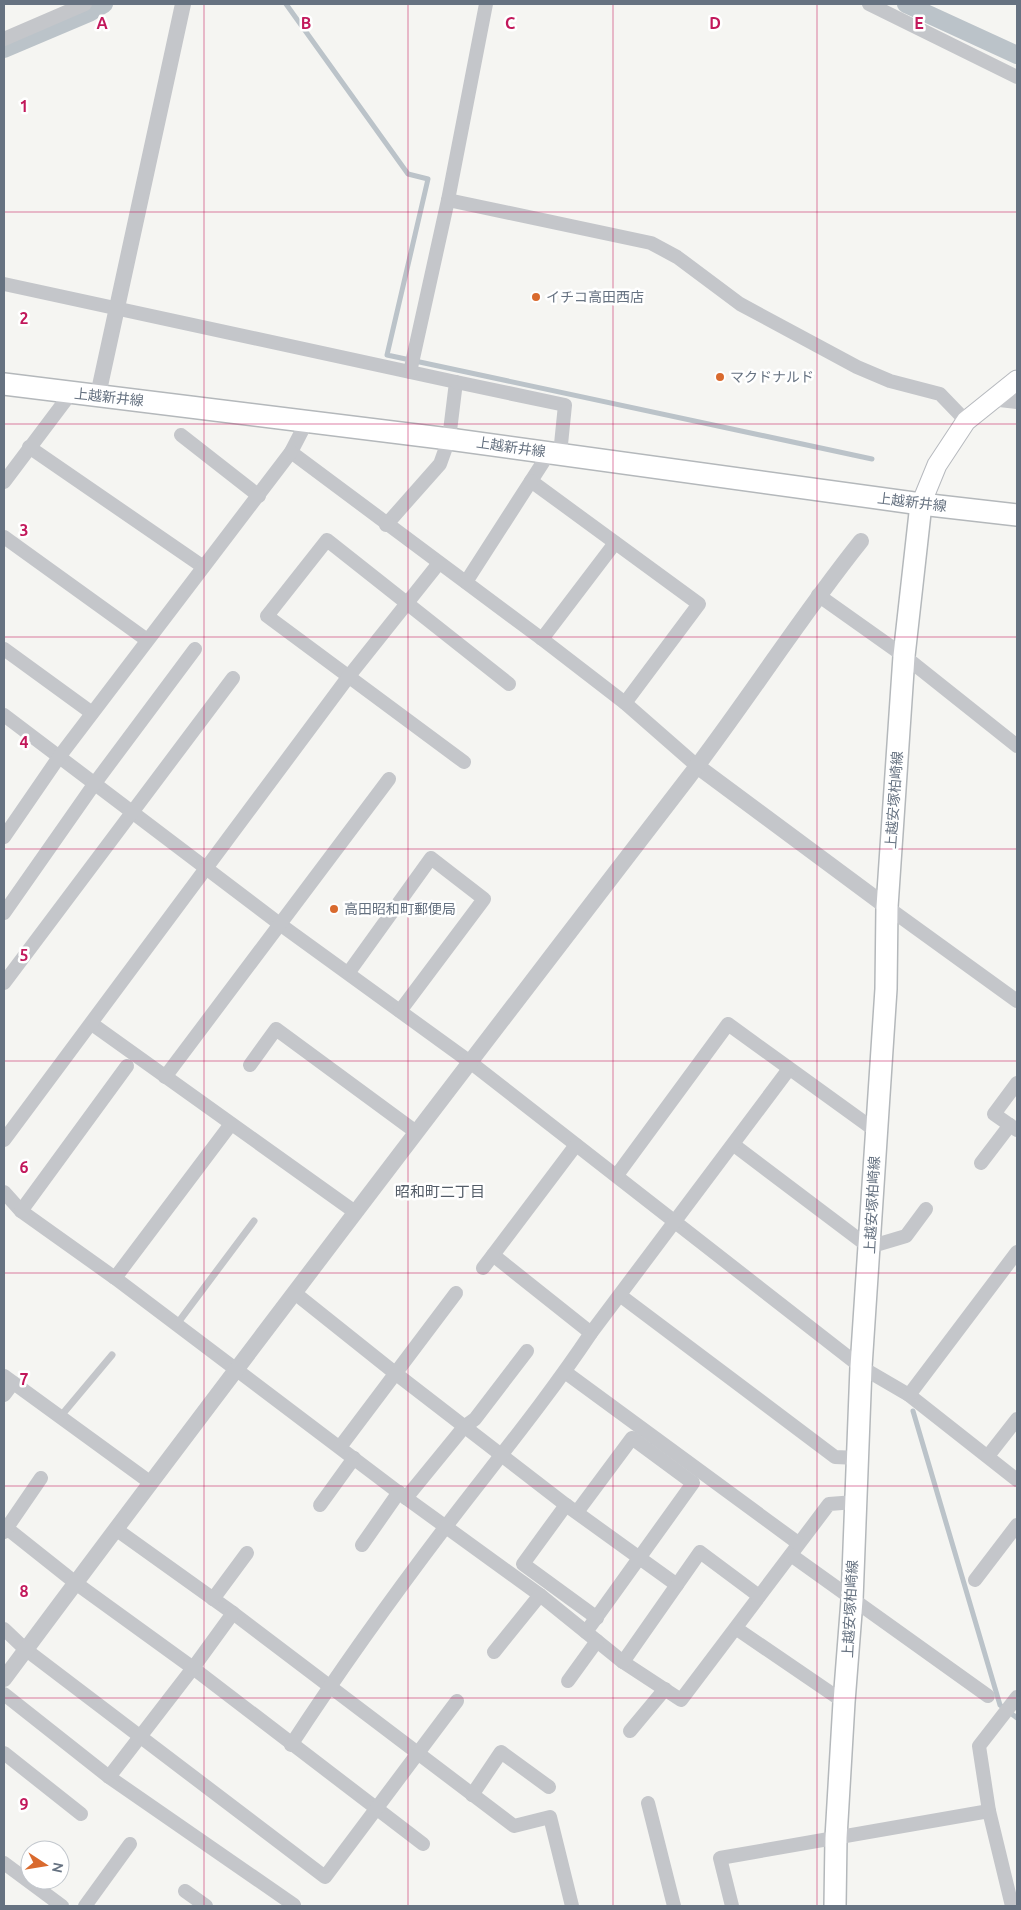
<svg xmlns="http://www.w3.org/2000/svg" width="1021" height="1910" font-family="Ubuntu,'Noto Sans JP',sans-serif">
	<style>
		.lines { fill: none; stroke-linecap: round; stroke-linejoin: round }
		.stream { stroke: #bbc3c9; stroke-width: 5 }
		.canal { stroke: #bbc3c9; stroke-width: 18 }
		.secondary-casing { stroke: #b6b9be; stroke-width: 21 }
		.primary-casing { stroke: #b4b8bb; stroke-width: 24 }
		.service { stroke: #c4c6ca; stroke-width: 7 }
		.minor { stroke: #c4c6ca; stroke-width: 14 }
		.tertiary { stroke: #c4c6ca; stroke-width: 16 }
		.secondary { stroke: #fff; stroke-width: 19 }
		.primary { stroke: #fff; stroke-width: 21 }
		.grid { fill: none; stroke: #c2185b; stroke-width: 1; stroke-opacity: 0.55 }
		.poi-dot { fill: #d96a2e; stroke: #fff; stroke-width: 2 }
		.labels { text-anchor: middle; stroke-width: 5; stroke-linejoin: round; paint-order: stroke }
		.poi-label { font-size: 14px; fill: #667281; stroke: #fff; text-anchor: start }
		.street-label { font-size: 14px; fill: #667281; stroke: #fff }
		.neighbourhood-label { font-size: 15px; fill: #535c67; stroke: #fff }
		.grid-label { font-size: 16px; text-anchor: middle; font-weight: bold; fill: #c2185b; stroke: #fff; stroke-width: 5; stroke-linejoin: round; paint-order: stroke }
	</style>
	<rect width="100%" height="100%" fill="#f5f5f2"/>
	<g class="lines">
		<!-- stream -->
		<g class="stream">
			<path d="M286,4L408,174L428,179L387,355L872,459"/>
			<path d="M913,1411L1000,1705L1017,1718"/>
		</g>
		<!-- canal -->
		<g class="canal">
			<path d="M906,4L1017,55"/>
			<path d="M4,49L89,13L104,4"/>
		</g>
		<!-- secondary casing -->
		<g class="secondary-casing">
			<path id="secondary" d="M921,504L937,465L966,421L1017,380"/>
		</g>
		<!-- primary casing -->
		<g class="primary-casing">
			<g id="primary">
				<path d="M4,384L449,439L921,504L1017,515"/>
				<path d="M835,1906L836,1838L844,1702L852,1600L861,1367L886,989L887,907L904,656L921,504"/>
			</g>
		</g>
		<!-- service -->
		<g class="service">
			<path d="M177,1324L254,1221"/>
			<path d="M60,1417L112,1355"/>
		</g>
		<!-- minor -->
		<g class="minor">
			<path d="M869,4L1017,77"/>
			<path d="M4,39L85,4"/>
			<path d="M448,200L651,243L677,257L740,304L857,367L890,381L940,394L966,421"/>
			<path d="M4,284L456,382L449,439L440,464L386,525"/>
			<path d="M410,372L448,200L486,4"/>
			<path d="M456,382L565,405L560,454"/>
			<path d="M991,399L1017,402"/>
			<path d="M307,421L291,452L542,639L625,703L697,766"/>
			<path d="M181,435L259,496"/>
			<path d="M29,447L202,566"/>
			<path d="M549,453L531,481L699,604L625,703"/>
			<path d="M4,482L71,393"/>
			<path d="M4,537L147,640"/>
			<path d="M466,582L531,481"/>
			<path d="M818,595L904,656L1017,746"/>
			<path d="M542,639L615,543"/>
			<path d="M4,649L92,713"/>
			<path d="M4,715L281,925L470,1062L861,1367L909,1395L1017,1480"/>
			<path d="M464,762L267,616L327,540L509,684"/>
			<path d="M4,837L59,757L291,452"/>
			<path d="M887,907L1017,1001"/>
			<path d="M4,913L95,783L195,649"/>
			<path d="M349,972L431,858L484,899L400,1011"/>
			<path d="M4,983L233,678"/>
			<path d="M92,1024L355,1212"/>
			<path d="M250,1065L276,1029L416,1132"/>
			<path d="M165,1077L389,779"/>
			<path d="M1017,1083L994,1114L1017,1130"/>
			<path d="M4,1140L349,676L439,563"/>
			<path d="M576,1145L493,1255L591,1333"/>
			<path d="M734,1145L869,1247L906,1236L926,1209"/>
			<path d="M981,1163L1010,1125"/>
			<path d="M617,1175L728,1024L876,1131"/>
			<path d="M4,1192L21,1211L115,1278L406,1498L540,1595L623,1662L681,1700L829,1504L855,1502"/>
			<path d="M21,1211L127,1066"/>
			<path d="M483,1268L493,1255"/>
			<path d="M115,1278L231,1124"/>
			<path d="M296,1294L395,1373L566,1505L677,1585"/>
			<path d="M621,1296L835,1457L858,1458"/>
			<path d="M565,1372L798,1543"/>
			<path d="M4,1376L151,1483"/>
			<path d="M4,1395L13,1383"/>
			<path d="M909,1395L1017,1252"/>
			<path d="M340,1447L456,1293"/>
			<path d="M988,1456L1017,1419"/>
			<path d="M406,1498L464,1427L475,1419L527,1351"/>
			<path d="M320,1505L354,1458"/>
			<path d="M566,1505L523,1564L597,1618"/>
			<path d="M577,1512L632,1438L693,1483L586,1632"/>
			<path d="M4,1526L77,1584L193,1668L423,1844"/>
			<path d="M117,1530L233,1613L514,1826L550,1817L572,1906"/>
			<path d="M4,1532L41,1478"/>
			<path d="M362,1545L399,1492"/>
			<path d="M791,1555L988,1696"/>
			<path d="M975,1580L1017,1525"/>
			<path d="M213,1599L247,1553"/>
			<path d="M4,1629L25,1649L325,1877L457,1701"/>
			<path d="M737,1629L844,1702"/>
			<path d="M494,1652L540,1595"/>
			<path d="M623,1662L700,1552L759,1596"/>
			<path d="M568,1681L597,1641"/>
			<path d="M4,1694L109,1777L294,1905"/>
			<path d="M630,1731L665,1689"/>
			<path d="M291,1745C340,1670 393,1596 447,1525C496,1461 547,1399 591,1333L789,1069"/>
			<path d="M4,1753L81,1814"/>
			<path d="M109,1777L193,1668L233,1613"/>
			<path d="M472,1795L501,1752L549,1787"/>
			<path d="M648,1803L674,1906"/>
			<path d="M4,1863L62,1906"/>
			<path d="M185,1891L206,1906"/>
			<path d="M85,1906L130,1844"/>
			<path d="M732,1906L720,1858L989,1811"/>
			<path d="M1012,1906L989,1811L979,1746L1017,1697"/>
		</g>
		<!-- tertiary -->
		<g class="tertiary">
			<path d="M98,395L183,4"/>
			<path d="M697,766L887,907"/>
			<path d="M4,1679C229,1376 458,1077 688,778C748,700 800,617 861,541"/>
		</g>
		<!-- secondary -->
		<use href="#secondary" class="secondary"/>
		<!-- primary -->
		<use href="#primary" class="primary"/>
	</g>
	<!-- grid -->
	<path class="grid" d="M204,4V1906M408,4V1906M613,4V1906M817,4V1906M4,212H1017M4,424H1017M4,637H1017M4,849H1017M4,1061H1017M4,1273H1017M4,1486H1017M4,1698H1017"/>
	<!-- markers -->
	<g class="poi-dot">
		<circle cx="536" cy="297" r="5"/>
		<circle cx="720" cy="377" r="5"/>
		<circle cx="334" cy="909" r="5"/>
	</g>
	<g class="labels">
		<!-- poi labels -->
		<g class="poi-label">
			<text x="546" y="302">イチコ高田西店</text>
			<text x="730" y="382">マクドナルド</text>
			<text x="344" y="914">高田昭和町郵便局</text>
		</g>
		<!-- street labels -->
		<g class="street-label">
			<text transform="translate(109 397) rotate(6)" y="5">上越新井線</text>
			<text transform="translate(511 447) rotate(8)" y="5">上越新井線</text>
			<text transform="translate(912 502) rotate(7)" y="5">上越新井線</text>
			<text transform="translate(894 800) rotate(-86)" y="5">上越安塚柏崎線</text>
			<text transform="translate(872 1205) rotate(-87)" y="5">上越安塚柏崎線</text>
			<text transform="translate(850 1609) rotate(-87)" y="5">上越安塚柏崎線</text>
		</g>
		<!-- neighbourhood labels -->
		<g class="neighbourhood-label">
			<text x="440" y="1197">昭和町二丁目</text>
		</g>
	</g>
	<g class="grid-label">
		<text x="102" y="29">A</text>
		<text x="306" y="29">B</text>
		<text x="510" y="29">C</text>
		<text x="715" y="29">D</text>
		<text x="919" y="29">E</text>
		<text x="24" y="112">1</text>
		<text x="24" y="324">2</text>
		<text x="24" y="536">3</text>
		<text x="24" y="748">4</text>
		<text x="24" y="961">5</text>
		<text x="24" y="1173">6</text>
		<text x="24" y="1385">7</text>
		<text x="24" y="1597">8</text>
		<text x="24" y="1810">9</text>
	</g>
	<!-- border -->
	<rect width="1021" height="1910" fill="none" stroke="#667281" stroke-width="10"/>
	<!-- north arrow -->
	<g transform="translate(45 1865) rotate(102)"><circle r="24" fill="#ffffff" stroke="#c2c7cd"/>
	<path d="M0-4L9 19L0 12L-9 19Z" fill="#d96a2e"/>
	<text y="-8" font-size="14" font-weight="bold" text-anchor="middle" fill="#667281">N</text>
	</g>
</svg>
